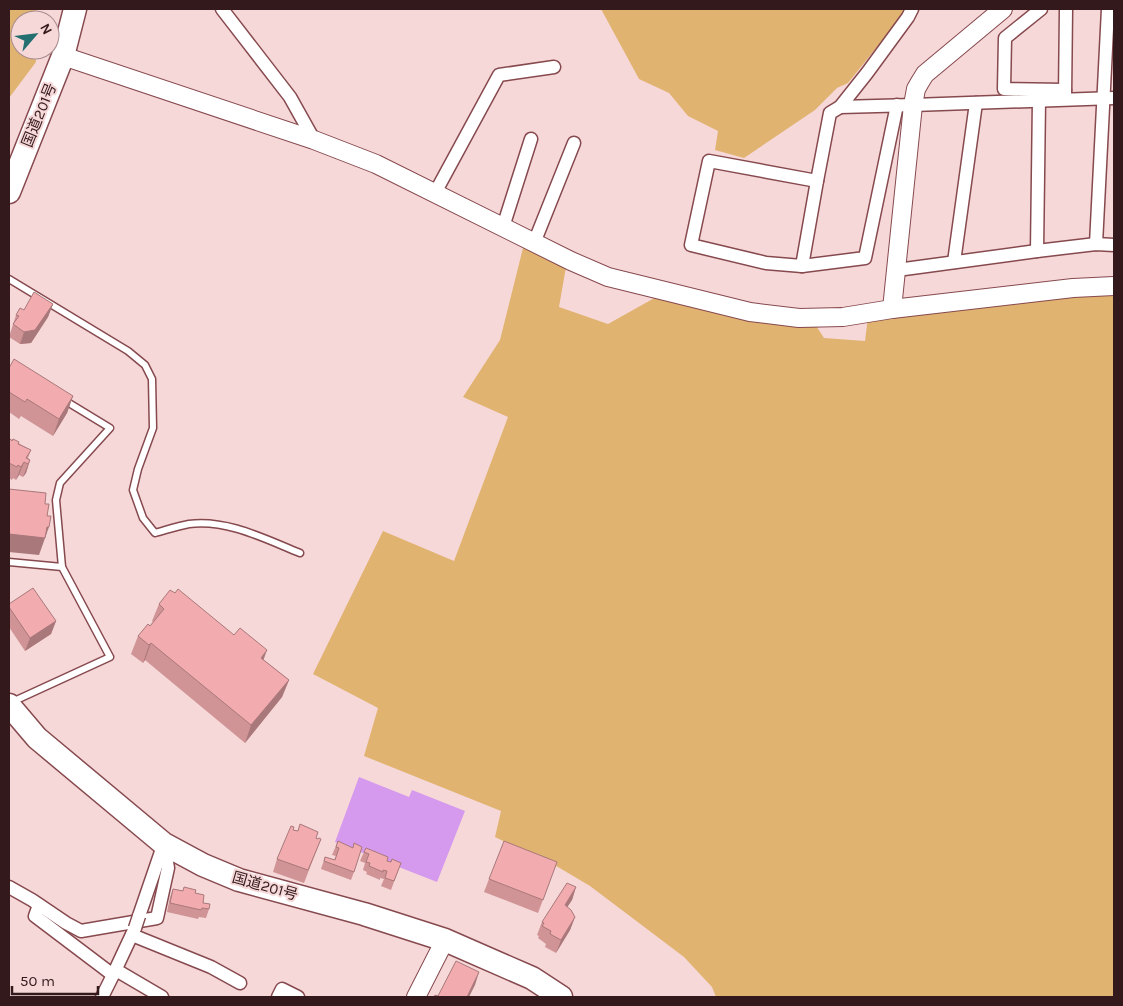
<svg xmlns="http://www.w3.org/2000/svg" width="1123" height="1006" font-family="Karla,'Noto Sans JP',sans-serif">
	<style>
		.green { fill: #e1b370 }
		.water { fill: #d599ed }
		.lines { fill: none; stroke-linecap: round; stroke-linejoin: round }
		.lane-casing { stroke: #86494e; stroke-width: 9 }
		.street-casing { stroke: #86494e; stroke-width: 15 }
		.secondary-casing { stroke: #86494e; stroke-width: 20 }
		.highway-casing { stroke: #86494e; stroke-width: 25 }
		.lane { stroke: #fff; stroke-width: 6 }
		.street { stroke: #fff; stroke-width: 12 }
		.secondary { stroke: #fff; stroke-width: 18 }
		.highway { stroke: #fff; stroke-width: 22 }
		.street-bridge-casing { stroke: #86494e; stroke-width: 15; stroke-linecap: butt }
		.street-bridge { stroke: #fff; stroke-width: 12 }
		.wall { fill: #d09496 }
		.shaded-wall { fill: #a9787a }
		.building { fill: #f2acaf; stroke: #a9787a }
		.labels { text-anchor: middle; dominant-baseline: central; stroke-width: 4; stroke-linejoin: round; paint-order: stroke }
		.street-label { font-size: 15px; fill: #33191b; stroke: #f6d8d9 }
	</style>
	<rect width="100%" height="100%" fill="#f6d8d9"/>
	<!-- green -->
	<g class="green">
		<polygon points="9,9 36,9 35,20 20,20 20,50 35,50 36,62 9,98"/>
		<polygon points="601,9 906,9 905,12 848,83 837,88 815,110 744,158 715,150 718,131 688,116 669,93 639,79"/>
		<polygon points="523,248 566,267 559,307 608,324 658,296 815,324 824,338 865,341 868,317 1114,292 1114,997 716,997 712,987 684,957 590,886 558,867 495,837 501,811 364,756 378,708 313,674 383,531 454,561 508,417 463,397 500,340"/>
	</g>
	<!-- water -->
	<polygon class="water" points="359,777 409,797 412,790 465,811 437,882 335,842"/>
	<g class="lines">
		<!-- lane casing -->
		<g class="lane-casing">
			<g id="lane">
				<path d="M9,279l119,72 17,14 7,14 1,49 -15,41 -5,21 10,28 12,15c11,-3 23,-7 34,-9 38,-5 76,15 111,29"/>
				<polyline points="9,562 62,567"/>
				<polyline points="12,702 110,657 62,567 56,500 60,483 110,428 64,400"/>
			</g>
		</g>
		<!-- street casing -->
		<g class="street-casing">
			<g id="street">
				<polyline points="222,9 290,97 314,140"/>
				<polyline points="1041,9 1005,38 1004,89 1065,90"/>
				<polyline points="1065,97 1066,9"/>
				<polyline points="840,107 913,105 1114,98"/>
				<polyline points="817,181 709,161 691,245 766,263 802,266 865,258 897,105"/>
				<polyline points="435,193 499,75 554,67"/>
				<polyline points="503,227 531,139"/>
				<polyline points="534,243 574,143"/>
				<polyline points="1096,244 1108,9"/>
				<polyline points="1037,251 1039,100"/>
				<polyline points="954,262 976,103"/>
				<polyline points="802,266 817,181 830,113 840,107 867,73 908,17 912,9"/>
				<polyline points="897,270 1037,251 1096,244 1114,245"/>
				<polyline points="9,887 32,900 66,923 81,931 157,918 168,868 164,844"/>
				<polyline points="39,905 35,916 113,975"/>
				<polyline points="139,916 163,846"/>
				<polyline points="132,935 211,967 240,983"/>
				<polyline points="116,970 162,997"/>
				<polyline points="102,997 113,975 135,928"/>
				<polyline points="278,997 282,989 298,997"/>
			</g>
		</g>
		<!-- secondary casing -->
		<g class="secondary-casing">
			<g id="secondary">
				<polyline points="63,56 314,140 376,164 571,261 608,277 750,312 799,318 843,317 892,309 1073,288 1114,286"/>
				<polyline points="892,309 913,105 916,89 920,82 925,74 1003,9"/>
				<polyline points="416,997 445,940"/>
			</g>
		</g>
		<!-- highway casing -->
		<g class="highway-casing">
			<g id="highway">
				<polyline points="9,192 63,56 75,9"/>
				<polyline points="9,705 37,738 164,844 203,865 239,880 364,914 445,940 532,978 561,997"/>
			</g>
		</g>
		<!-- lane -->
		<use href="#lane" class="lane"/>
		<!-- street -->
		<use href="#street" class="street"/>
		<!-- secondary -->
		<use href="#secondary" class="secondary"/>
		<!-- highway -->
		<use href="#highway" class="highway"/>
		<!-- street-bridge casing -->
		<g class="street-bridge-casing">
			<polyline id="street-bridge" points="135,928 139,916"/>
		</g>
		<!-- street-bridge -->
		<use href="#street-bridge" class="street-bridge"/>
	</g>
	<!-- wall -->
	<g class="wall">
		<polygon points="53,304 48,317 31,343 20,344 9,337 16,315 24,310"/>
		<polygon points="9,368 73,396 67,413 53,436 21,416 19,419 9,412"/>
		<polygon points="9,438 31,450 28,458 30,460 26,473 23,477 19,475 16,480 13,478 12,480 9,478"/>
		<polygon points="9,604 56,621 51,634 25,651 9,627"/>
		<polygon points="159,604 264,660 289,680 282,697 245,743 145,660 143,663 131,654 138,636 150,626 153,622 152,621"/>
		<polygon points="293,830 317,839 321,839 304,883 273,872 277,859"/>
		<polygon points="338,841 354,872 351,880 321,869 325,857 334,860 336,856 332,855"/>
		<polygon points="364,852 387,861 401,863 391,890 381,886 384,879 380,878 380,880 366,874 367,872 363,870 365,863 360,861"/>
		<polygon points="557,862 538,913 484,892 489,879"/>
		<polygon points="576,887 572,900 567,907 575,917 570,930 556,953 545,947 546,944 538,938 539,936 537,935 542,922"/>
		<polygon points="173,889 195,893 209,909 206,918 199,917 198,919 167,912 170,897"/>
	</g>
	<!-- shaded-wall -->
	<g class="shaded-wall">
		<polygon points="53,304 48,317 31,343 20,344 24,332"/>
		<polygon points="73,396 67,413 53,436 59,419"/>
		<polygon points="30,460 26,473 23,477 28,464"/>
		<polygon points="24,462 19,475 16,480 21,467"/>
		<polygon points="47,527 49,527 39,555 9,552 9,534"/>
		<polygon points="56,621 51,634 25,651 30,638"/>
		<polygon points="151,643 145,660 143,663 149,645"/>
		<polygon points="267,650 261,667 261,658"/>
		<polygon points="289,680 282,697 245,743 251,725"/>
		<polygon points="576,887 572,900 560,918 565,905"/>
		<polygon points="575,917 570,930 556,953 561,940"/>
		<polygon points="479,972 475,985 469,997 467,997"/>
	</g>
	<!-- building -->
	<g class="building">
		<polygon points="34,292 53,304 35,330 24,332 13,324 19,316 16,315 20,308 24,310"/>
		<polygon points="14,359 73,396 59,419 27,399 25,402 9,392 9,368"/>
		<polygon points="9,438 12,441 13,439 19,442 18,444 31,450 26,458 30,460 28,464 24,462 21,467 18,465 17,467 9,463"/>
		<polygon points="9,489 46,493 45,504 49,504 47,516 51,516 49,527 47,527 45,538 9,534"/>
		<polygon points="33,588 56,621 30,638 9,607 9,604"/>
		<polygon points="178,589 234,635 240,628 267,650 261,658 289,680 251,725 151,643 149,645 138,636 148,624 150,626 164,609 159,604 170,590 175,593"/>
		<polygon points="300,824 318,832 316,838 317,839 319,838 321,839 308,870 277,859 291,826 294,827 293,830 298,831"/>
		<polygon points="338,841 353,848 354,843 362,847 354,872 324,861 325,857 335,860 339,848 336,847"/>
		<polygon points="504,841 557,862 543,900 489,879"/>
		<polygon points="366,848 388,857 387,861 391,862 392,859 401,863 394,881 385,878 387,871 383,870 383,872 369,866 370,863 366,862 369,854 364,852"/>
		<polygon points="567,883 576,887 565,905 571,910 575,917 561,940 550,934 551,931 542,926 544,923 542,922"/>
		<polygon points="184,887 196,890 195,893 204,895 203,903 210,904 209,909 202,908 201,910 170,903 173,889 183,891"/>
		<polygon points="456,961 479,972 467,997 434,997 435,995 438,996"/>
	</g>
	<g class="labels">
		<!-- street labels -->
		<g class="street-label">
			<text transform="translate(39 115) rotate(-68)">国道201号</text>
			<text transform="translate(265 886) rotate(16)">国道201号</text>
		</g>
	</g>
	<!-- border -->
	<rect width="1123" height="1006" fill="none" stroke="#33191b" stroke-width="20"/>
	<!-- north arrow -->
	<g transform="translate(35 35) rotate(62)"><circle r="24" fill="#f6d8d9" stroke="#a88c8d"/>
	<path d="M0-4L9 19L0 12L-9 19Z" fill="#246f70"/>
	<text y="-8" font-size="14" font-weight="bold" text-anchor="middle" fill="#33191b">N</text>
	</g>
	<!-- scale -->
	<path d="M12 986v8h86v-8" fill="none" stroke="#33191b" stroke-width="2.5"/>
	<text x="20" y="986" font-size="15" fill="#33191b" stroke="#f6d8d9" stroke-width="4" paint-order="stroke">50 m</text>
</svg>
